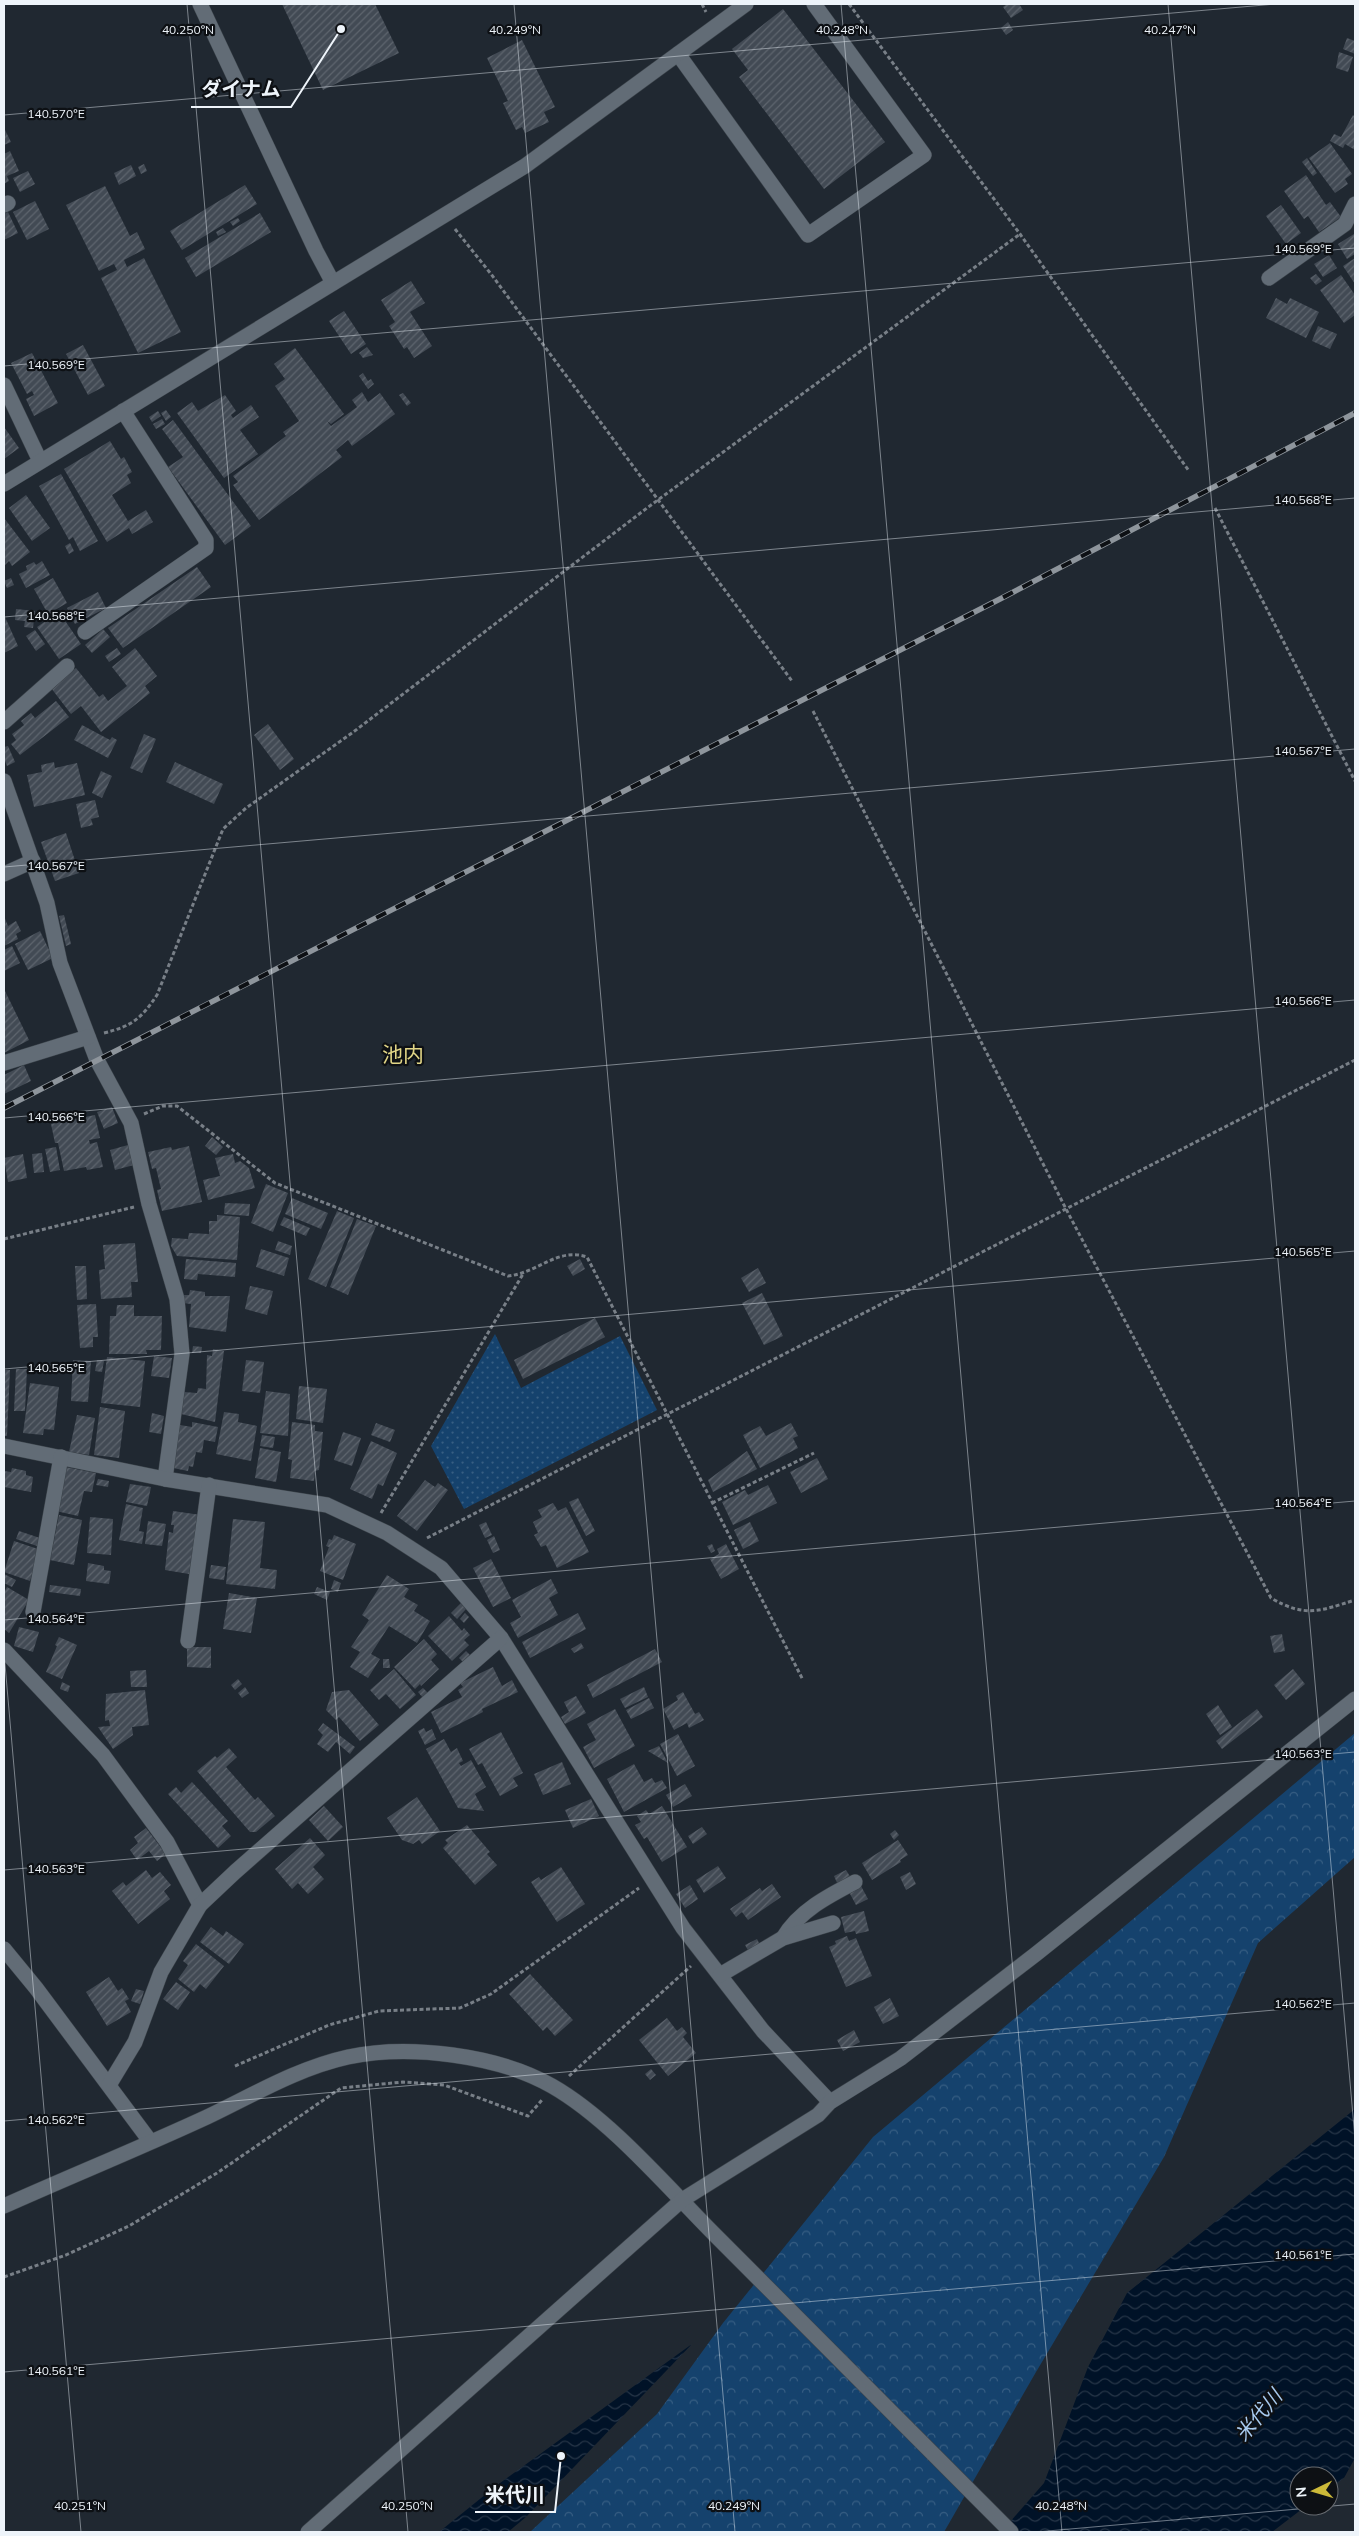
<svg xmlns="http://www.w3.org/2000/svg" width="1359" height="2536" font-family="Mulish,'Noto Sans JP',sans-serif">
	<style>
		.grass { fill: url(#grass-dots) }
		.forest { fill: url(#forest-crowns) }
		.water { fill: url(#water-waves) }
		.building { fill: url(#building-hatch) }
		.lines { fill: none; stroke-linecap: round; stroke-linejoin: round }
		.minor-casing { stroke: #3b434a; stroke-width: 16 }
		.path { stroke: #787f87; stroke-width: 3; stroke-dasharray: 4 2.5; stroke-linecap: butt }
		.minor { stroke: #626c76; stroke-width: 15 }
		.rail-casing { stroke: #8e959c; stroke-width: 5.5 }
		.rail { stroke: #0d1014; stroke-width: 4; stroke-dasharray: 11; stroke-linecap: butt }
		.ticks { fill: none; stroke: #eef4fa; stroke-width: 1; stroke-opacity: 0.45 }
		.labels { text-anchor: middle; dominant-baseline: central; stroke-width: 4.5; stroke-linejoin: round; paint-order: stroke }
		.water-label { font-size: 20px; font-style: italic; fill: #a8caef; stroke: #0d1014 }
		.quarter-label { font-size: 21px; fill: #e1d586; stroke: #0d1014 }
		.ticks-label { font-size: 12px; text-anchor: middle; fill: #eef4fa; stroke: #0d1014; stroke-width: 4.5; stroke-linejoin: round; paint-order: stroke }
		.leader { fill: none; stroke: #eef4fa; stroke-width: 2 }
		.callout-dot { fill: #eef4fa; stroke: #0d1014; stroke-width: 2 }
		.callout-label { font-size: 20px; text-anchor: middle; font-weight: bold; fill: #eef4fa; stroke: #0d1014; stroke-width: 4.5; stroke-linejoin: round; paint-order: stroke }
	</style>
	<defs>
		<pattern id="grass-dots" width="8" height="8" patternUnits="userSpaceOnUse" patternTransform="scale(1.25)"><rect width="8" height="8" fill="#15426d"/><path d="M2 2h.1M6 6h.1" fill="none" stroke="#375e83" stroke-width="1.8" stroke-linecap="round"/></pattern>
		<pattern id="forest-crowns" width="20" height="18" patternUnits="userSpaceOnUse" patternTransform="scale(1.25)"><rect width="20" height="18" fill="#15426d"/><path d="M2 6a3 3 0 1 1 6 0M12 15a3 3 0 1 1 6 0" fill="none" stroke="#375e83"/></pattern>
		<pattern id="water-waves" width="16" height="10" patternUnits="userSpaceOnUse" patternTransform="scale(1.25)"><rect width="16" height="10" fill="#001227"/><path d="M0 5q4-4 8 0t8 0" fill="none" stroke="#263547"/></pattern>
		<pattern id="building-hatch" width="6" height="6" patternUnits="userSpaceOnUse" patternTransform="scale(1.25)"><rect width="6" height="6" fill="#424a54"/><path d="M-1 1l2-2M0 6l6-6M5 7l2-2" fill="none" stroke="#5e656e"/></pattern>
	</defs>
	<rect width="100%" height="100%" fill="#202831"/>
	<!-- grass -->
	<polygon class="grass" points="495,1334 521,1388 620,1336 657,1410 464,1509 431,1446"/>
	<!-- forest -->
	<polygon class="forest" points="1355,1733 1355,1857 1258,1943 1164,2157 1036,2372 944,2532 530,2532 657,2414 723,2323 873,2137"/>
	<!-- water -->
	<g class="water">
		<polygon points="1355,2109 1355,2458 1344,2478 1329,2489 1329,2476 1299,2476 1299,2506 1306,2506 1272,2532 1001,2532 1044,2483 1088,2367 1127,2293"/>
		<polygon points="692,2344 526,2517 508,2532 439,2532 496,2486"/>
	</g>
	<!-- building -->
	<g class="building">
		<polygon points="282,4 375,4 399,53 323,90"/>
		<polygon points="1007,4 1019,4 1023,10 1011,18 1003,7"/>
		<polygon points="783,9 885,142 824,189 739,77 748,70 732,49"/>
		<polygon points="1008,22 1013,30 1006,35 1001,28"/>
		<polygon points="1347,38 1355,41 1355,54 1343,49"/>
		<polygon points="522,40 555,107 544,112 549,122 525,133 522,127 516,130 503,103 508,101 487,58"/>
		<polygon points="1339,52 1353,57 1348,72 1336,68"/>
		<polygon points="1353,115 1355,117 1355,150 1345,144 1343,148 1330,141 1334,134 1341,137"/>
		<polygon points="5,130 11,142 4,145 4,131"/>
		<polygon points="1330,143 1352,174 1345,179 1348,184 1335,193 1309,158"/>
		<polygon points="10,151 19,171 7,176 9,181 4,184 4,154"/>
		<polygon points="1307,158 1317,173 1313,176 1302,162"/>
		<polygon points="144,164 147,171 141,174 138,167"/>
		<polygon points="131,165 136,176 119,185 114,173"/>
		<polygon points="28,171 35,184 20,192 13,178"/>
		<polygon points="1306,175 1326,205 1330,202 1341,217 1319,232 1308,216 1304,219 1284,191"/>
		<polygon points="245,185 257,204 182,250 170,231"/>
		<polygon points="105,186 130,236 137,232 145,249 124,260 127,267 144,258 181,332 138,353 101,278 117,270 114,264 99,271 66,205"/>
		<polygon points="35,201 49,229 27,240 13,212"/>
		<polygon points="1281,205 1301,233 1286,244 1266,216"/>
		<polygon points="8,212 18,233 4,240 4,214"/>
		<polygon points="260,213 271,232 196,277 185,258"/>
		<polygon points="238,218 240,221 233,226 230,222"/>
		<polygon points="223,228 226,232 218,236 216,232"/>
		<polygon points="1354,234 1355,254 1347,259 1338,244"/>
		<polygon points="1329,255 1337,268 1323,277 1314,264"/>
		<polygon points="1355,258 1355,284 1343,266"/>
		<polygon points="1316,274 1322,281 1316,285 1310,278"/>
		<polygon points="1341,275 1355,295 1355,315 1344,323 1320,290"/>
		<polygon points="411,281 425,303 410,312 432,346 414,358 407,347 404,349 389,326 395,322 381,300"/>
		<polygon points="1276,298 1287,304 1290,298 1319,312 1306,338 1266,318"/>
		<polygon points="344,311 366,344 351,354 329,321"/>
		<polygon points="1318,326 1337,334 1330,349 1312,341"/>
		<polygon points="83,345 105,386 88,395 66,354"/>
		<polygon points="367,347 373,355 363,358 359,353"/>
		<polygon points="295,348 344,414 331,424 327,421 331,426 357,407 352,400 362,392 368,402 380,393 395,414 352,446 348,440 336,450 342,457 259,520 233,485 238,482 233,476 286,436 283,432 299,421 275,386 285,379 274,364"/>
		<polygon points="32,353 58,403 34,416 26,399 34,395 32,391 27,394 11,363"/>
		<polygon points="363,373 368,381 371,379 374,384 368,389 359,376"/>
		<polygon points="403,393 411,403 407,406 399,395"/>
		<polygon points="225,395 236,411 231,415 233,418 251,405 259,417 240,430 258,454 224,478 177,413 192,402 198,411"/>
		<polygon points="166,410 171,417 166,421 161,413"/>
		<polygon points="158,411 161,416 152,422 149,417"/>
		<polygon points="162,419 165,424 156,429 153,424"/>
		<polygon points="173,420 251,526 225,545 168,467 183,457 162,429"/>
		<polygon points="4,427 19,448 4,459"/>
		<polygon points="110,441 121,459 124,457 132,472 127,475 131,483 112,495 128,521 146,510 153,522 132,534 129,528 107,542 64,469"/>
		<polygon points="61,474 98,541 80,551 73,537 69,540 39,486"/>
		<polygon points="26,495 50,528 32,541 9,508"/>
		<polygon points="4,518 30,552 12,566 9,561 4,566"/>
		<polygon points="70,543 74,551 69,554 65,546"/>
		<polygon points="42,561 50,575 26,588 19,574 27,570 26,566 34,562 36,565"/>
		<polygon points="197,567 211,587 123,648 108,628"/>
		<polygon points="11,578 14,585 7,588 4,581"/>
		<polygon points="53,578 67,603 48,614 34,589"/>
		<polygon points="98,592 106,608 75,624 67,608"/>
		<polygon points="16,609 35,611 33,628 24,627 25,621 15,620"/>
		<polygon points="59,612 81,644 59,659 37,627"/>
		<polygon points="5,617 18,646 4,653 4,618"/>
		<polygon points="103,629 110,637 92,653 85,645"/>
		<polygon points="35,630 45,644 36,651 26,636"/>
		<polygon points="117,648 121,654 109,662 105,656"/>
		<polygon points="135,648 157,676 145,686 150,693 101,732 81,706 71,714 51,688 76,668 99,697 103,694 108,701 127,686 112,667"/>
		<polygon points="56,701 69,717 20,755 11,744 16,740 12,734 24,725 21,721 31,713 35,718"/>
		<polygon points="268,724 294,759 280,770 254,735"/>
		<polygon points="82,725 110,740 112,737 117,740 108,758 74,740"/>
		<polygon points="144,734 156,739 142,773 130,768"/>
		<polygon points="8,746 15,762 7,766 4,759 4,747"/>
		<polygon points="54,762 55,768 77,763 85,795 34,807 27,775 42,772 41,765"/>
		<polygon points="175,762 223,784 214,804 166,782"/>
		<polygon points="101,771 112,776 102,798 92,793"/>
		<polygon points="95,800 99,817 91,819 93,825 81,828 76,804"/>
		<polygon points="66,833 79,873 55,881 41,842"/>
		<polygon points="64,915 71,944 66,946 59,916"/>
		<polygon points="4,916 8,926 16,921 21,931 16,934 18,939 4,946"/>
		<polygon points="40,931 53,958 28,970 15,944"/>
		<polygon points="12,946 20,963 4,971 4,950"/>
		<polygon points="4,989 29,1040 4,1053"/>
		<polygon points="24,1065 31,1081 4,1094 4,1075"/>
		<polygon points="112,1107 118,1123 104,1129 97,1112"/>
		<polygon points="95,1115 100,1138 89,1140 90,1144 97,1142 103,1167 87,1170 86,1167 64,1171 58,1143 55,1143 51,1124"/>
		<polygon points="212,1137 223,1147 216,1155 205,1146"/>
		<polygon points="128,1145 134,1165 115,1170 110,1150"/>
		<polygon points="189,1146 202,1202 162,1211 157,1190 161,1189 156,1168 152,1169 148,1152 171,1147 172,1150"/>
		<polygon points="56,1147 60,1170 50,1172 45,1149"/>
		<polygon points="42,1153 44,1172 34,1173 32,1154"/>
		<polygon points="23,1154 27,1178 8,1182 4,1158"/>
		<polygon points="233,1154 235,1163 240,1161 249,1168 255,1188 208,1200 203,1180 220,1176 215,1158"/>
		<polygon points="266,1184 288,1193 273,1232 251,1223"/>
		<polygon points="292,1198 328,1213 321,1229 285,1214"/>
		<polygon points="225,1203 250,1204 249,1216 224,1214"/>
		<polygon points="337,1211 354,1218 326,1287 308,1279"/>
		<polygon points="217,1215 240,1217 237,1260 177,1256 171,1246 172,1238 188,1239 189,1233 209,1234 209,1221 217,1221"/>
		<polygon points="284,1217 310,1228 306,1236 280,1225"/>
		<polygon points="357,1219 376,1226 348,1295 330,1287"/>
		<polygon points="278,1241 292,1246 290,1255 275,1250"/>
		<polygon points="135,1243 138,1282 131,1282 132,1297 101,1299 99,1270 105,1269 103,1245"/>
		<polygon points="261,1249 289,1258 284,1276 256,1267"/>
		<polygon points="186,1259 236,1263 235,1277 198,1274 197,1280 184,1279"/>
		<polygon points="580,1259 585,1269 573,1276 567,1266"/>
		<polygon points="75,1266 86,1266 87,1299 77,1300"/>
		<polygon points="758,1268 766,1283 749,1292 741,1278"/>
		<polygon points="250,1286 273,1291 267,1315 245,1309"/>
		<polygon points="190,1290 205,1292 205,1296 230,1296 226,1332 189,1327 191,1304 183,1303 184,1295 189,1295"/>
		<polygon points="762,1293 783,1336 764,1345 742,1303"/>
		<polygon points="96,1304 98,1337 93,1337 93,1347 80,1348 77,1305"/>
		<polygon points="117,1305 134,1305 134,1316 162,1316 161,1350 146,1350 147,1354 109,1354 110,1316 116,1316"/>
		<polygon points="595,1318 605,1337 523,1379 514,1360"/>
		<polygon points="193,1346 202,1347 201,1353 192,1353"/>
		<polygon points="213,1349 224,1351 215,1422 181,1414 184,1392 197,1393 198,1388 206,1389 207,1355 212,1356"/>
		<polygon points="154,1356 172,1358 169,1378 151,1376"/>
		<polygon points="107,1357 145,1361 140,1407 101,1403"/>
		<polygon points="73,1360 91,1361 88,1402 71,1401"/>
		<polygon points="97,1360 104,1361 102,1372 95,1371"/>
		<polygon points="246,1360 264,1362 260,1393 242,1391"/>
		<polygon points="16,1369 27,1369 25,1411 14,1411"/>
		<polygon points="4,1370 10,1370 7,1436 4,1436"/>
		<polygon points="30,1383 59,1387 54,1430 44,1429 43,1435 23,1433"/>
		<polygon points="299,1386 327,1389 323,1423 296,1419"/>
		<polygon points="266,1391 290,1394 288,1436 260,1433"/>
		<polygon points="100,1407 125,1411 119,1458 94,1455"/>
		<polygon points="224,1412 239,1414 238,1422 257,1426 251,1461 216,1454"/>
		<polygon points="152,1413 164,1416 161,1434 149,1432"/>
		<polygon points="77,1415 95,1418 89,1455 69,1452"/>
		<polygon points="192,1422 218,1427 215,1442 204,1440 202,1453 196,1452 193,1467 189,1466 188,1471 173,1468 180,1425 192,1427"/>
		<polygon points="292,1422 315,1425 315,1431 323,1432 319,1470 315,1471 314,1481 290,1478 292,1460 288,1459"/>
		<polygon points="376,1423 395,1430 390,1442 371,1435"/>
		<polygon points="791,1423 798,1436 793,1438 798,1448 760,1468 743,1435 760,1426 766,1436"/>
		<polygon points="343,1432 361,1438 352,1466 334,1460"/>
		<polygon points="262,1435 275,1437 273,1448 260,1446"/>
		<polygon points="371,1441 397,1453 383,1486 378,1484 372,1499 350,1489"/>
		<polygon points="260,1448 281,1452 276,1482 255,1478"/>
		<polygon points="747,1451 757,1469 713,1492 708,1480"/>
		<polygon points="817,1458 828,1479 801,1493 790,1472"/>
		<polygon points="66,1467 96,1473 92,1492 84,1491 78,1516 56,1511"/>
		<polygon points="12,1468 26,1471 26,1475 33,1477 31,1492 4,1487 4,1471 11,1472"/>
		<polygon points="98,1479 109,1481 108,1487 96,1485"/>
		<polygon points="425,1480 435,1487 438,1483 448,1490 417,1531 397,1516"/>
		<polygon points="130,1484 151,1487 147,1506 126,1502"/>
		<polygon points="768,1485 777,1503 733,1525 722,1502 745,1490 748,1495"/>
		<polygon points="578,1498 595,1531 586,1536 569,1502"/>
		<polygon points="553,1503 558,1511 566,1507 589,1552 557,1568 546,1545 541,1547 534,1535 538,1533 533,1522 542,1517 538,1510"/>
		<polygon points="126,1504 143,1508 139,1531 144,1532 142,1544 119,1540"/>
		<polygon points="173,1511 201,1515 189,1574 165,1570 169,1532 173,1533 174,1525 171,1525"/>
		<polygon points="59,1515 82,1520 74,1565 50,1560"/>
		<polygon points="90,1517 113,1519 111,1555 87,1553"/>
		<polygon points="233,1519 265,1522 260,1568 277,1570 275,1589 226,1584"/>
		<polygon points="148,1521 166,1524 162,1546 145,1544"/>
		<polygon points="486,1522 492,1535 485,1538 479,1525"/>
		<polygon points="750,1522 759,1541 743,1549 734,1530"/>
		<polygon points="19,1531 40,1538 37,1546 16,1539"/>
		<polygon points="334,1535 356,1544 343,1580 320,1571 329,1547 326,1546 329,1539 332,1540"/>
		<polygon points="494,1536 500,1550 493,1553 487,1540"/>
		<polygon points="14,1541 41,1550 30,1581 4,1572"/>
		<polygon points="712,1544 715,1551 711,1553 707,1546"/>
		<polygon points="726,1544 739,1569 721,1579 710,1559 719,1554 717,1549"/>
		<polygon points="491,1559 511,1598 493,1607 473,1568"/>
		<polygon points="88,1563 104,1566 104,1570 111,1571 109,1584 86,1581"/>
		<polygon points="211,1565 226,1567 224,1580 209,1578"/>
		<polygon points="4,1574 16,1580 12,1587 4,1583"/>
		<polygon points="387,1575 409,1589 404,1597 418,1605 414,1611 430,1621 417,1643 389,1626 371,1654 380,1659 368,1678 350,1667 360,1652 351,1647 369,1620 362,1615"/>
		<polygon points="551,1579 558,1593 549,1598 558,1615 518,1638 510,1623 521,1617 512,1600"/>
		<polygon points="334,1580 341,1583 338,1592 331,1589"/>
		<polygon points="50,1585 81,1589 80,1596 49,1592"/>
		<polygon points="7,1587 29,1600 9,1633 4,1629 4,1592"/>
		<polygon points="317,1587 330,1592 327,1600 314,1594"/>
		<polygon points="229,1593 257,1598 251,1633 223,1629"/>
		<polygon points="461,1603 466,1609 457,1619 451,1613"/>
		<polygon points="465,1613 469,1617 464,1623 460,1619"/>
		<polygon points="578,1613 586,1629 530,1658 522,1642"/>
		<polygon points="449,1616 462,1631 464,1628 470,1635 464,1640 469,1645 452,1661 428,1636"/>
		<polygon points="19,1627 39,1632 33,1652 14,1646"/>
		<polygon points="1282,1634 1285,1651 1274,1653 1270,1636"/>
		<polygon points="59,1637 77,1645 62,1679 46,1672 57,1646 55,1645"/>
		<polygon points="424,1639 437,1654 431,1660 439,1669 421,1686 420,1684 415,1689 394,1667"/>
		<polygon points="581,1643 584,1648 574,1653 571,1649"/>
		<polygon points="187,1647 211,1647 211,1668 187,1667"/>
		<polygon points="655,1649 662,1662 593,1698 587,1685"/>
		<polygon points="466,1651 470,1655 463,1662 459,1658"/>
		<polygon points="383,1659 389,1659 390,1668 383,1668"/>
		<polygon points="493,1667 502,1686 512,1680 518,1692 482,1709 483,1712 441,1733 431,1712 462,1697 458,1690 463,1687 460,1683"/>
		<polygon points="394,1669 416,1695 400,1709 386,1694 379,1700 370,1690"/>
		<polygon points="1293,1669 1305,1684 1286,1700 1274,1685"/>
		<polygon points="146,1670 147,1687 131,1687 130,1671"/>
		<polygon points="238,1679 242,1684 235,1690 231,1685"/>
		<polygon points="62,1682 70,1686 68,1692 60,1689"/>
		<polygon points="245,1687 249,1693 242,1698 238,1693"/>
		<polygon points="644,1687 648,1697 625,1708 620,1699"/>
		<polygon points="423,1688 428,1693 423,1698 418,1692"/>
		<polygon points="145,1690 149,1725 132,1727 133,1735 113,1749 98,1727 110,1726 109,1720 105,1721 106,1694"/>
		<polygon points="349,1690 379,1725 360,1741 339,1717 336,1720 326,1710 332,1692"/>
		<polygon points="683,1692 695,1714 699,1712 704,1720 689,1728 687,1723 674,1730 663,1709 678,1700 676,1696"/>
		<polygon points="576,1696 586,1713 565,1724 561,1717 569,1712 564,1702"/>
		<polygon points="649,1698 654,1708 631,1719 626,1710"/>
		<polygon points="1218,1705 1232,1727 1220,1735 1206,1714"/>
		<polygon points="615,1709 635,1746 594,1768 583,1747 596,1740 587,1724"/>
		<polygon points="1257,1709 1263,1717 1222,1749 1216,1741"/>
		<polygon points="323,1723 355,1747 350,1754 336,1742 328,1752 317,1744 323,1735 318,1730"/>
		<polygon points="424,1728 426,1732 432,1729 436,1739 425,1745 418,1731"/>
		<polygon points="501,1732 523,1773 513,1778 518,1786 500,1796 482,1763 478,1765 469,1749"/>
		<polygon points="678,1734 695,1766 677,1776 660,1744"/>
		<polygon points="444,1739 451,1752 457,1748 463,1761 459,1763 461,1766 471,1760 486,1787 475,1794 484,1811 458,1808 426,1749"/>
		<polygon points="659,1746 668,1763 648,1751"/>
		<polygon points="229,1748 237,1757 226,1767 255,1800 258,1797 275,1816 256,1832 250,1832 197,1771 215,1756 217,1758"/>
		<polygon points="562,1762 571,1784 543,1795 534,1774"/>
		<polygon points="634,1764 644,1782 652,1778 655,1783 662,1780 667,1788 624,1812 607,1779"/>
		<polygon points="192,1782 228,1821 222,1826 231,1836 218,1848 168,1794 176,1787 181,1793"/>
		<polygon points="685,1784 692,1796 673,1807 666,1795"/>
		<polygon points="417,1797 440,1831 422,1844 419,1840 413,1844 402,1840 387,1818"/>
		<polygon points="591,1799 599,1816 573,1828 565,1810"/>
		<polygon points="324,1806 343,1827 328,1841 309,1820"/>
		<polygon points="662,1806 687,1847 662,1862 647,1837 644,1839 635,1825 641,1822 637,1816 646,1810 649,1814"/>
		<polygon points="467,1825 490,1852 487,1854 497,1865 475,1885 443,1848 448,1843 445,1840"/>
		<polygon points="702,1827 707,1834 693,1844 688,1836"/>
		<polygon points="146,1828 166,1854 157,1861 149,1851 137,1860 130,1850 138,1843 134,1837"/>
		<polygon points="895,1830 899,1835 894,1840 890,1834"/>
		<polygon points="310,1838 325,1855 313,1867 324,1879 308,1894 298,1883 292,1889 275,1869"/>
		<polygon points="898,1840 908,1855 900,1860 901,1862 872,1880 862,1863"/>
		<polygon points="718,1866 726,1878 704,1893 696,1880"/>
		<polygon points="561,1867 585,1904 557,1922 531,1882 539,1877 541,1880"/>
		<polygon points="146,1870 152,1878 160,1872 171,1885 164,1891 170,1899 138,1924 112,1891 123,1882 126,1886"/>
		<polygon points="846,1870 851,1878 838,1885 834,1876"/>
		<polygon points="910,1872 916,1884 906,1890 900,1877"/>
		<polygon points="772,1884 781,1897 748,1920 742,1912 736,1917 730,1909 760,1888 762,1891"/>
		<polygon points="690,1885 698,1899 685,1908 676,1894"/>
		<polygon points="861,1886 868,1899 856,1905 849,1892"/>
		<polygon points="864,1911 869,1931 856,1934 855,1931 845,1933 841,1917"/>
		<polygon points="211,1927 223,1936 226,1931 244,1944 229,1964 200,1942"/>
		<polygon points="847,1936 849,1941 856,1938 872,1976 846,1987 829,1947 836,1944 835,1941"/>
		<polygon points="757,1939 760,1945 749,1952 745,1945"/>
		<polygon points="196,1944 224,1966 206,1989 200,1984 194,1992 178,1979 188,1965 183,1961"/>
		<polygon points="530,1974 573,2020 555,2036 547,2027 543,2031 509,1994"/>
		<polygon points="109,1977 118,1991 122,1988 129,1999 125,2001 131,2012 107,2026 86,1992"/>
		<polygon points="176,1982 190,1992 178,2010 163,1999"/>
		<polygon points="136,1989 144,1991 140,2004 131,2001"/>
		<polygon points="890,1998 899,2016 883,2024 874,2007"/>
		<polygon points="667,2018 677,2031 682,2027 687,2033 683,2037 696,2053 668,2076 639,2040"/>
		<polygon points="854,2030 860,2042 843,2051 837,2040"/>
		<polygon points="651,2069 656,2075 650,2080 645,2074"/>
	</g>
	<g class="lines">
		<!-- minor casing -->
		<g class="minor-casing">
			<g id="minor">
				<polyline points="200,4 316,251 333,283"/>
				<polyline points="678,54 808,235 924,155 814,4"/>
				<polyline points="4,205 8,203"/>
				<polyline points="1269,278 1345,224 1355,204"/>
				<polyline points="4,385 40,461"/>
				<polyline points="4,484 525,166 746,4"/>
				<polyline points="85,632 206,548 206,540 123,411"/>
				<polyline points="4,722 67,666"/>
				<polyline points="4,781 47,903 60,963 97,1060 131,1123 149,1204 177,1299 182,1354 165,1479"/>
				<polyline points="4,874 33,861"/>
				<polyline points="4,1063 88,1037"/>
				<polyline points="4,1446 165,1479 327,1505 387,1533 441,1568 501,1638 683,1928 763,2031 830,2102"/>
				<polyline points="33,1612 61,1457"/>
				<polyline points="188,1641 209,1485"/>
				<polyline points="4,1650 103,1755 167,1842 200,1905"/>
				<path d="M783,1938c16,-27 45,-42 72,-56"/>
				<polyline points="4,1949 36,1988 150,2141"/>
				<polyline points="720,1975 783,1938 833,1923"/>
				<polyline points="109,2085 135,2042 161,1972 200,1905 235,1872 501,1638"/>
				<path d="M4,2206c67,-30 136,-58 203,-89 46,-22 91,-49 141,-60 61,-13 150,-2 204,29 58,33 116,102 163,149 99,99 197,198 296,297"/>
				<polyline points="308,2532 682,2200 818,2115 830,2102 901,2058 1036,1954 1355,1699"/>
			</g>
		</g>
		<!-- path -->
		<g class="path">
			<polyline points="702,4 706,12"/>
			<polyline points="849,4 1020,234 1189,471"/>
			<polyline points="455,229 491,274 792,681"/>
			<polyline points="1215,508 1355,781"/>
			<path d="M813,711l253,498 205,389c34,20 49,13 84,2"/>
			<path d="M104,1033c28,-7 37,-14 53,-38l66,-166 23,-21 106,-75 295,-225 373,-274"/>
			<path d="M144,1114l19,-8h14l98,77 233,93c30,-3 49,-29 79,-19l216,423"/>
			<polyline points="4,1239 134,1207"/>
			<polyline points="712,1503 814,1453"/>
			<polyline points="381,1513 523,1274"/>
			<polyline points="427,1538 1355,1060"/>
			<polyline points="235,2066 329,2025 379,2011 460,2008 491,1994 639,1888"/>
			<polyline points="569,2076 691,1966"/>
			<polyline points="4,2277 66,2255 129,2226 217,2173 341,2088 403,2082 444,2085 528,2116 542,2100"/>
		</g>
		<!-- minor -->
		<use href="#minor" class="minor"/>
		<!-- rail casing -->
		<g class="rail-casing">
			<polyline id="rail" points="4,1108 1000,599 1355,413"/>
		</g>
		<!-- rail -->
		<use href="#rail" class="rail"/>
	</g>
	<!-- ticks -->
	<path class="ticks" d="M187,4l221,2528M514,4l221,2528M841,4l221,2528M1168,4l187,2135M4,115l1272,-111M4,366l1351,-118M4,617l1351,-119M4,867l1351,-118M4,1118l1351,-118M4,1369l1351,-118M4,1620l1351,-119M4,1653l77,879M4,1870l1351,-118M4,2121l1351,-118M4,2372l1351,-118M1036,2532l319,-28"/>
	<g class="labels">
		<!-- water labels -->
		<g class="water-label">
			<text transform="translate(1258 2415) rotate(-50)">米代川</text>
		</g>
		<!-- quarter labels -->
		<g class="quarter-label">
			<text x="403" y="1054">池内</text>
		</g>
	</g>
	<g class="ticks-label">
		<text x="188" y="34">40.250°N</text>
		<text x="515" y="34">40.249°N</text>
		<text x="842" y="34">40.248°N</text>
		<text x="1170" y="34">40.247°N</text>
		<text x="56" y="118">140.570°E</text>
		<text x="1303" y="253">140.569°E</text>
		<text x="56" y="369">140.569°E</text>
		<text x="1303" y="504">140.568°E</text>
		<text x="56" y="620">140.568°E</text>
		<text x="1303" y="755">140.567°E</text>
		<text x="56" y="870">140.567°E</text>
		<text x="1303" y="1005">140.566°E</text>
		<text x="56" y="1121">140.566°E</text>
		<text x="1303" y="1256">140.565°E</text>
		<text x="56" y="1372">140.565°E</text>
		<text x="1303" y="1507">140.564°E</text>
		<text x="56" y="1623">140.564°E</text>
		<text x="1303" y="1758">140.563°E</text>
		<text x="56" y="1873">140.563°E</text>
		<text x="1303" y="2008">140.562°E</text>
		<text x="56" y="2124">140.562°E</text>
		<text x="1303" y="2259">140.561°E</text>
		<text x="56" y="2375">140.561°E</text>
		<text x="80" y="2510">40.251°N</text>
		<text x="407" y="2510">40.250°N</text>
		<text x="734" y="2510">40.249°N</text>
		<text x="1061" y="2510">40.248°N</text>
	</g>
	<!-- callouts -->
	<path class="leader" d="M341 29L291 107H191M561 2456L555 2512H475"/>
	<g class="callout-dot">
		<circle cx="341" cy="29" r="5"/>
		<circle cx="561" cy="2456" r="5"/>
	</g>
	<g class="callout-label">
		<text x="241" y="96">ダイナム</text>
		<text x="515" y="2502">米代川</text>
	</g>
	<!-- border -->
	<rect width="1359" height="2536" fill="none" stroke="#eef4fa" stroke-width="10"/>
	<!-- north arrow -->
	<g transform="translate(1314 2491) rotate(265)"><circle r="24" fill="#0d1014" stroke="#676b70"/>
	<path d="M0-4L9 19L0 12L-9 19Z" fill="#ccb939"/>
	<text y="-8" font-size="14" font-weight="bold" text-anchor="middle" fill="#eef4fa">N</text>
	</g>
</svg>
